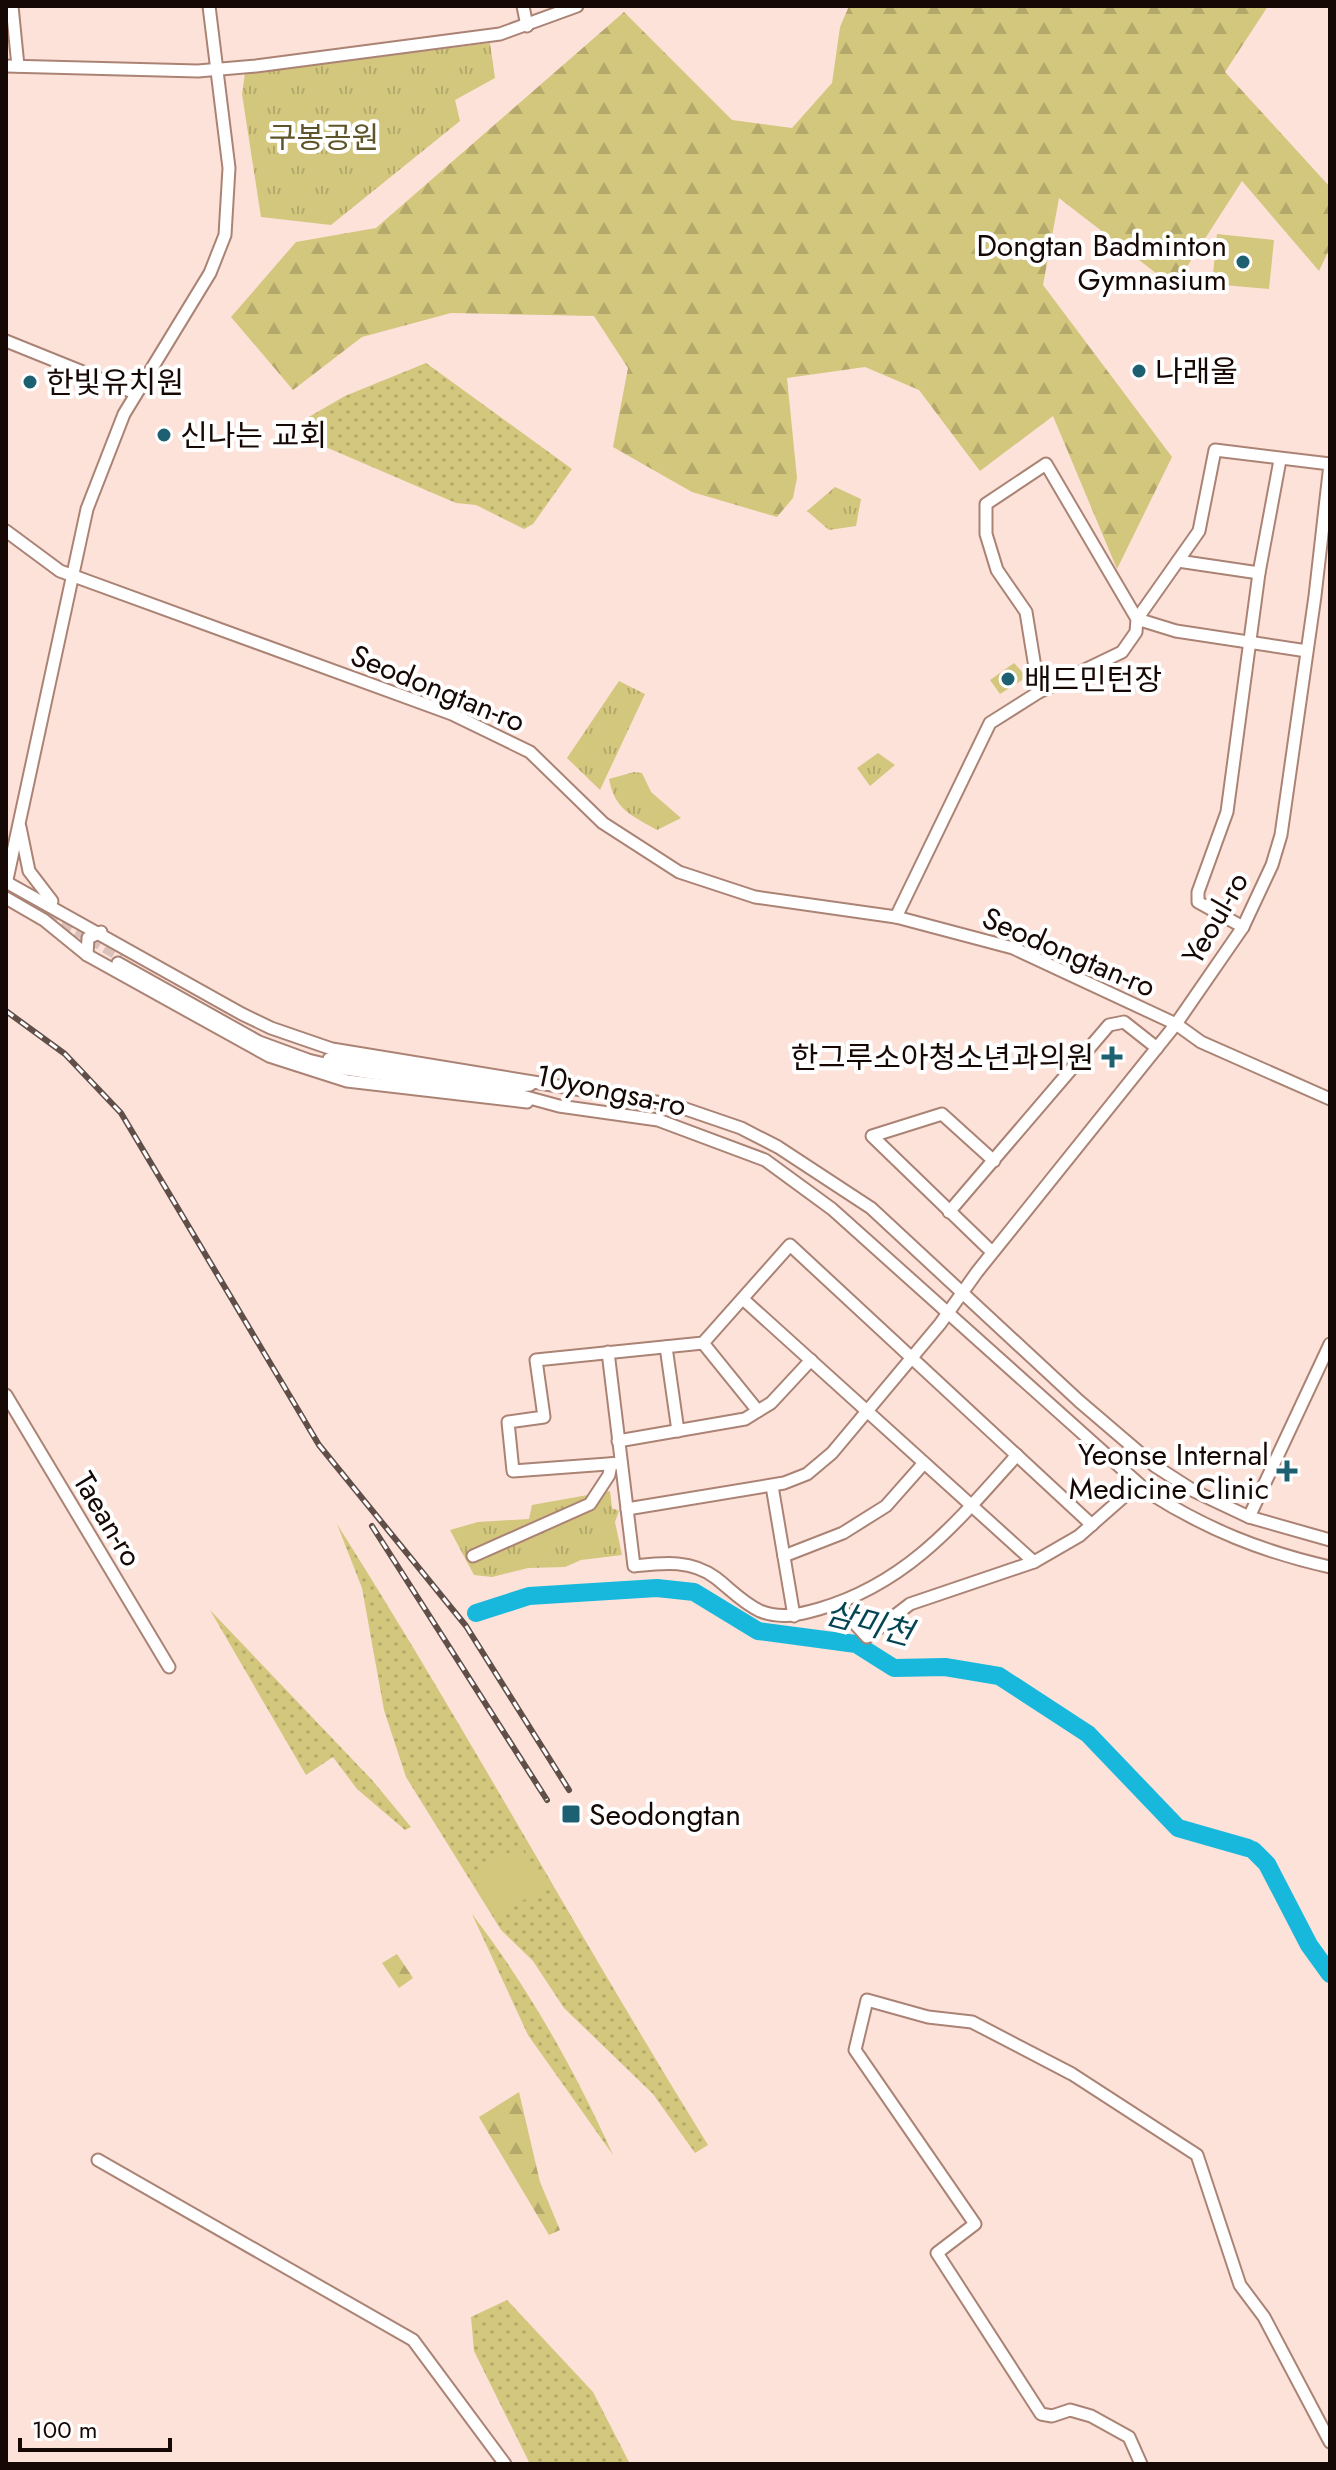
<svg xmlns="http://www.w3.org/2000/svg" width="1336" height="2470" font-family="Jost,'Noto Sans KR',sans-serif">
	<style>
		.grass { fill: url(#grass-dots) }
		.forest { fill: url(#forest-firs) }
		.park { fill: url(#park-tufts) }
		.garden { fill: #d3c67d }
		.lines { fill: none; stroke-linecap: round; stroke-linejoin: round }
		.river { stroke: #18b8dd; stroke-width: 18 }
		.minor-tunnel { stroke: #dac1b9; stroke-width: 11; stroke-dasharray: 11 5.5; stroke-linecap: butt }
		.minor-casing { stroke: #ab8375; stroke-width: 15 }
		.minor { stroke: #fff; stroke-width: 11 }
		.rail-casing { stroke: #604e49; stroke-width: 6 }
		.rail { stroke: #fff; stroke-width: 3; stroke-dasharray: 9; stroke-linecap: butt }
		.poi-dot { fill: #1c6072; stroke: #fff; stroke-width: 3 }
		.labels { text-anchor: middle; dominant-baseline: central; stroke-width: 8; stroke-linejoin: round; paint-order: stroke }
		.park-label { font-size: 30px; fill: #5e562a; stroke: #fff }
		.poi-label { font-size: 30px; fill: #160805; stroke: #fff; text-anchor: start }
		.street-label { font-size: 30px; fill: #160805; stroke: #fff }
		.water-label { font-size: 32px; font-style: italic; fill: #044554; stroke: #fff }
	</style>
	<defs>
		<pattern id="grass-dots" width="8" height="8" patternUnits="userSpaceOnUse" patternTransform="scale(2)"><rect width="8" height="8" fill="#d3c67d"/><path d="M2 2h.1M6 6h.1" fill="none" stroke="#b4a96b" stroke-width="1.8" stroke-linecap="round"/></pattern>
		<pattern id="forest-firs" width="22" height="20" patternUnits="userSpaceOnUse" patternTransform="scale(2)"><rect width="22" height="20" fill="#d3c67d"/><path d="M5 1l3.5 6h-7zM16 11l3.5 6h-7z" fill="#b4a96b"/></pattern>
		<pattern id="park-tufts" width="24" height="20" patternUnits="userSpaceOnUse" patternTransform="scale(2)"><rect width="24" height="20" fill="#d3c67d"/><path d="M3 7l-1-3M5 7V3M7 7l1-3M15 17l-1-3M17 17v-4M19 17l1-3" fill="none" stroke="#b4a96b"/></pattern>
	</defs>
	<rect width="100%" height="100%" fill="#fde2d9"/>
	<!-- grass -->
	<g class="grass">
		<polygon points="426,363 572,469 533,524 524,529 476,505 456,503 300,436 307,418 345,396"/>
		<path d="M337,1524c129,204 244,416 371,621l-13,8 -42,-59 -89,-86 -31,-47 -32,-31 -95,-153 -22,-67 -22,-122z"/>
		<polygon points="210,1610 372,1780 411,1827 405,1830 357,1789 333,1757 306,1775"/>
		<path d="M472,1914c58,76 102,155 141,241l-85,-120z"/>
		<polygon points="507,2300 593,2392 630,2464 530,2464 474,2351 471,2317"/>
	</g>
	<!-- forest -->
	<g class="forest">
		<polygon points="849,6 1268,6 1225,72 1330,187 1330,248 1319,271 1242,181 1174,287 1059,198 1043,285 1172,457 1117,569 1053,416 980,471 919,390 865,367 787,378 797,478 793,498 777,517 692,492 613,447 628,368 594,316 451,313 362,337 293,390 231,317 296,242 376,228 624,12 732,120 792,128 832,83 840,27"/>
		<polygon points="397,1954 413,1978 399,1988 382,1963"/>
		<polygon points="519,2092 540,2182 560,2230 549,2235 479,2117"/>
	</g>
	<!-- park -->
	<g class="park">
		<polygon points="490,43 495,78 455,100 460,121 331,225 261,217 242,94 245,73"/>
		<polygon points="835,487 861,499 856,526 829,530 807,511"/>
		<polygon points="619,681 645,694 600,790 567,758"/>
		<polygon points="878,753 895,765 870,786 857,768"/>
		<path d="M634,772l8,1 9,19 30,26 -24,12c-26,-15 -42,-20 -48,-51z"/>
		<polygon points="610,1491 612,1508 619,1511 615,1522 622,1555 581,1560 565,1567 528,1568 492,1577 474,1575 450,1530 478,1522 529,1519 532,1505"/>
	</g>
	<!-- garden -->
	<g class="garden">
		<polygon points="1217,234 1274,240 1269,289 1212,284"/>
		<polygon points="1014,663 1027,677 1000,694 990,680"/>
		<polygon points="520,1846 545,1887 496,1917 471,1876"/>
	</g>
	<g class="lines">
		<!-- river -->
		<g class="river">
			<polyline points="476,1613 529,1596 657,1588 694,1592 758,1631 856,1644 894,1668 945,1667 999,1676 1088,1734 1178,1828 1248,1848"/>
			<polyline points="1253,1850 1267,1864 1309,1945 1330,1974"/>
		</g>
		<!-- minor-tunnel -->
		<polyline class="minor-tunnel" points="6,888 121,957"/>
		<!-- minor casing -->
		<g class="minor-casing">
			<g id="minor">
				<polyline points="12,6 18,66"/>
				<polyline points="523,6 527,26"/>
				<polyline points="6,66 198,71 256,66 500,34 577,6"/>
				<polyline points="6,341 135,393"/>
				<polyline points="6,531 60,571 452,714 530,752 603,823 679,872 755,897 896,917 1013,948 1176,1024 1201,1042 1330,1099"/>
				<polyline points="1178,561 1259,573"/>
				<polyline points="20,827 29,871 52,901"/>
				<polyline points="6,882 242,1014 271,1028 332,1049 674,1105 741,1128 778,1147 871,1208 1079,1401 1155,1466 1194,1491 1249,1517 1330,1540"/>
				<polyline points="6,884 87,509 124,414 210,273 225,235 229,168 209,6"/>
				<polyline points="6,898 44,920 87,955 269,1056 347,1081 527,1102"/>
				<polyline points="896,917 990,723 1039,692 1122,652 1136,632 1137,619 1046,464 986,504 986,534 997,570 1026,612 1039,692"/>
				<polyline points="1243,927 1198,902 1198,892 1227,812 1259,573 1280,460"/>
				<polyline points="87,955 88,938 101,932"/>
				<path d="M118,963l141,79 49,18 37,9 170,25 44,12 99,14 107,40 67,49 316,283c58,37 115,60 182,75"/>
				<polyline points="329,1059 516,1086 530,1085"/>
				<polyline points="949,1212 1109,1025 1124,1022 1157,1048"/>
				<polyline points="992,1252 872,1136 942,1114 994,1161"/>
				<polyline points="744,1300 1034,1562"/>
				<polyline points="703,1343 758,1411"/>
				<polyline points="666,1347 678,1431"/>
				<path d="M608,1352l26,214c28,-3 57,-7 82,12 14,11 27,25 44,33 20,8 38,4 59,-2 89,-26 138,-87 198,-154"/>
				<polyline points="6,1395 169,1667"/>
				<polyline points="618,1441 745,1419 771,1403 811,1360"/>
				<polyline points="621,1463 513,1471 508,1422 544,1417 536,1360 703,1343 790,1245 1092,1525"/>
				<polyline points="772,1486 794,1616"/>
				<polyline points="627,1509 784,1483 807,1474 832,1453 940,1324 977,1272 1176,1024 1243,927 1272,865 1281,835 1315,596 1330,464 1215,450 1199,531 1137,619 1176,631 1307,651"/>
				<polyline points="1249,1517 1330,1344"/>
				<polyline points="473,1556 590,1504 609,1475 611,1464"/>
				<polyline points="784,1556 843,1533 886,1506 924,1463"/>
				<polyline points="837,1604 867,1637 910,1604 1034,1562 1079,1536 1138,1484"/>
				<polyline points="98,2160 413,2340 505,2464"/>
				<polyline points="1141,2464 1129,2437 1091,2416 1070,2410 1052,2416 1041,2414 937,2253 975,2224 855,2050 867,2000 928,2017 972,2022 1072,2074 1197,2155 1240,2285 1264,2317 1330,2442"/>
			</g>
		</g>
		<!-- minor -->
		<use href="#minor" class="minor"/>
		<!-- rail casing -->
		<g class="rail-casing">
			<g id="rail">
				<polyline points="6,1011 65,1054 121,1113 319,1445 466,1626 569,1790"/>
				<polyline points="372,1526 547,1800"/>
			</g>
		</g>
		<!-- rail -->
		<use href="#rail" class="rail"/>
	</g>
	<!-- markers -->
	<g class="poi-dot">
		<circle cx="1243" cy="262" r="8"/>
		<circle cx="1139" cy="371" r="8"/>
		<circle cx="30" cy="382" r="8"/>
		<circle cx="164" cy="435" r="8"/>
		<circle cx="1008" cy="679" r="8"/>
		<path d="M1108 1045h8v8h8v8h-8v8h-8v-8h-8v-8h8z"/>
		<path d="M1283 1459h8v8h8v8h-8v8h-8v-8h-8v-8h8z"/>
		<rect x="561" y="1804" width="20" height="20" rx="4"/>
	</g>
	<g class="labels">
		<!-- park labels -->
		<g class="park-label">
			<text x="324" y="137">구봉공원</text>
		</g>
		<!-- poi labels -->
		<g class="poi-label">
			<text x="1227" y="245" text-anchor="end">Dongtan Badminton<tspan x="1227" dy="34">Gymnasium</tspan></text>
			<text x="1155" y="371">나래울</text>
			<text x="46" y="382">한빛유치원</text>
			<text x="180" y="435">신나는 교회</text>
			<text x="1024" y="679">배드민턴장</text>
			<text x="1094" y="1057" text-anchor="end">한그루소아청소년과의원</text>
			<text x="1269" y="1454" text-anchor="end">Yeonse Internal<tspan x="1269" dy="34">Medicine Clinic</tspan></text>
			<text x="589" y="1814">Seodongtan</text>
		</g>
		<!-- street labels -->
		<g class="street-label">
			<text transform="translate(438 688) rotate(22)">Seodongtan-ro</text>
			<text transform="translate(1215 918) rotate(-60)">Yeoul-ro</text>
			<text transform="translate(1069 952) rotate(23)">Seodongtan-ro</text>
			<text transform="translate(611 1090) rotate(12)">10yongsa-ro</text>
			<text transform="translate(108 1519) rotate(59)">Taean-ro</text>
		</g>
		<!-- water labels -->
		<g class="water-label">
			<text transform="translate(869 1623) rotate(15)">삼미천</text>
		</g>
	</g>
	<!-- border -->
	<rect width="1336" height="2470" fill="none" stroke="#160805" stroke-width="16"/>
	<!-- scale -->
	<path d="M20 2438v12h150v-12" fill="none" stroke="#160805" stroke-width="4"/>
	<text x="32" y="2438" font-size="24" fill="#160805" stroke="#ffffff" stroke-width="6" paint-order="stroke">100 m</text>
</svg>
